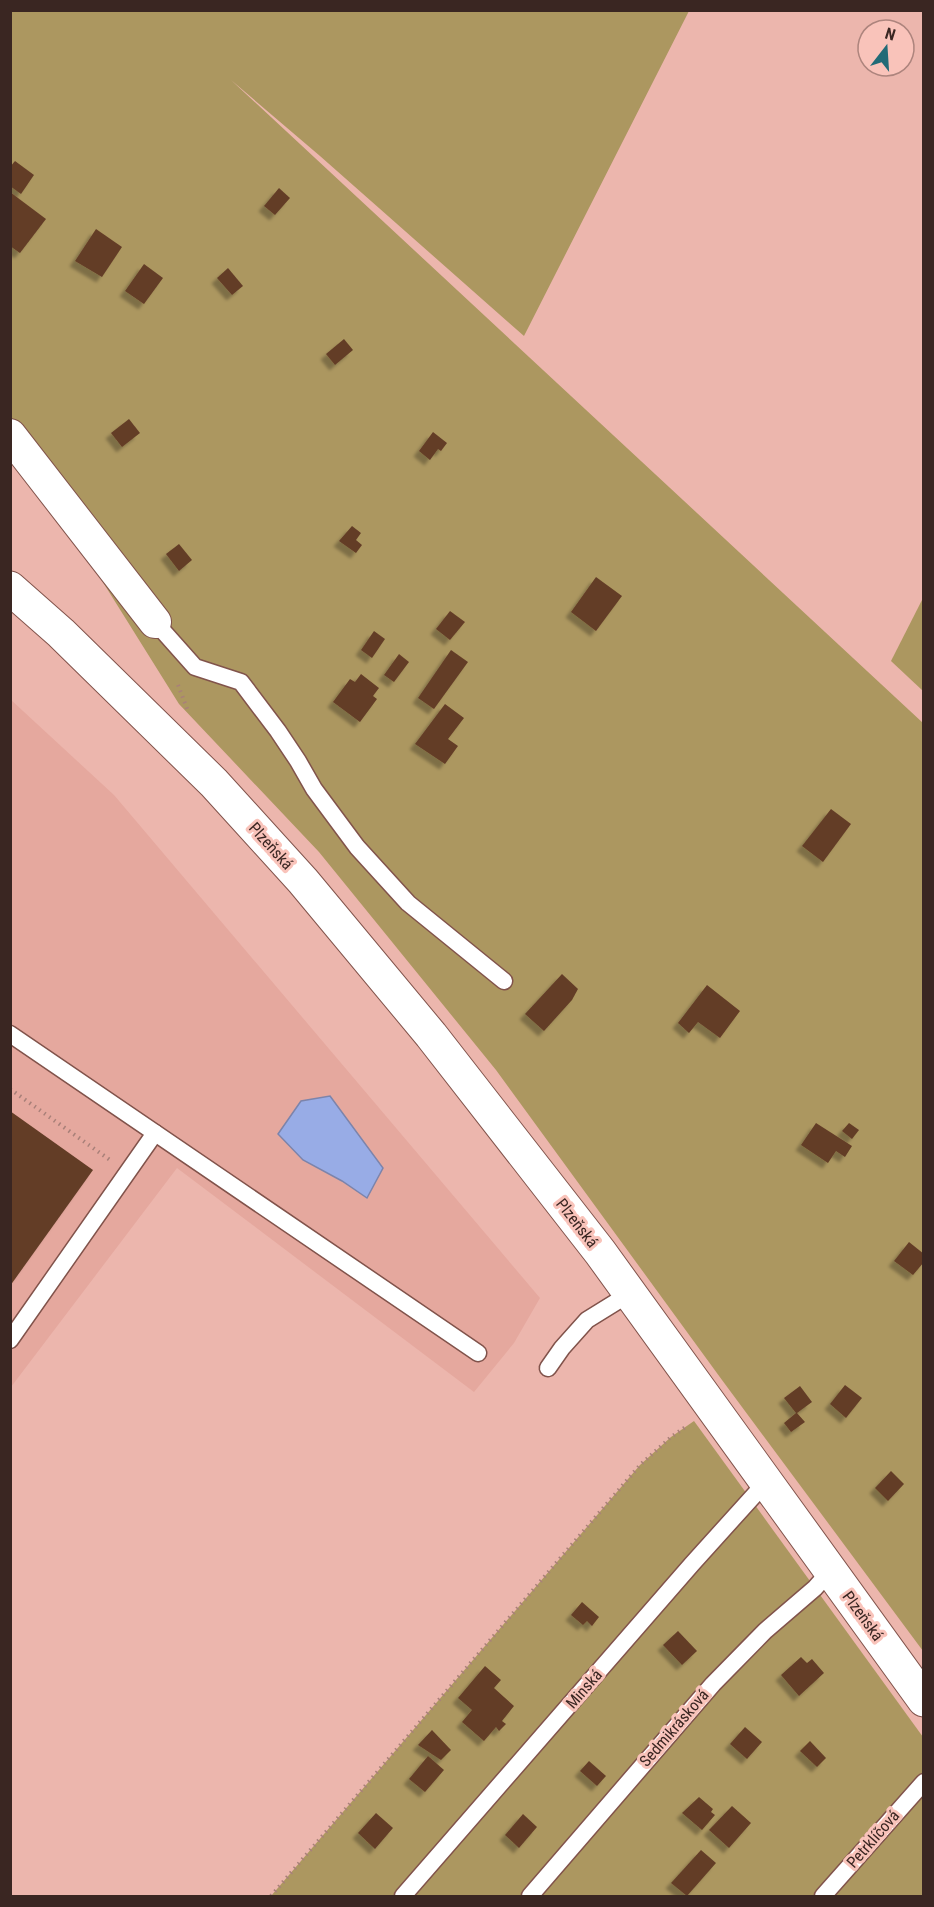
<svg xmlns="http://www.w3.org/2000/svg" width="934" height="1907" font-family="'Roboto Condensed',sans-serif">
	<style>
		.built { fill: #e5a89e }
		.green { fill: #ac9760 }
		.water { fill: #98ace6; stroke: #7c84ab; stroke-width: 1.5 }
		.building { fill: #633d27; filter: url(#shadow) }
		.lines { fill: none; stroke-linecap: round; stroke-linejoin: round }
		.service-casing { stroke: #81534b; stroke-width: 19 }
		.minor-casing { stroke: #81534b; stroke-width: 34 }
		.secondary-casing { stroke: #81534b; stroke-width: 35 }
		.path { stroke: #a98079; stroke-width: 4; stroke-dasharray: 1.5 4.5; stroke-linecap: butt }
		.service { stroke: #fff; stroke-width: 16 }
		.minor { stroke: #fff; stroke-width: 32 }
		.secondary { stroke: #fff; stroke-width: 33 }
		.labels { text-anchor: middle; dominant-baseline: central; stroke-width: 6; stroke-linejoin: round; paint-order: stroke }
		.street-label { font-size: 16px; fill: #3a2622; stroke: #f9c3ba }
	</style>
	<defs>
		<filter id="shadow"><feDropShadow dx="-5.5" dy="5.5" stdDeviation="1.5" flood-color="#0004"/></filter>
	</defs>
	<rect width="100%" height="100%" fill="#ecb6ad"/>
	<!-- built -->
	<polygon class="built" points="10,699 114,795 540,1298 514,1343 474,1392 177,1168 11,1387"/>
	<!-- green -->
	<g class="green">
		<polygon points="11,11 689,11 524,336 320,156 231,80 923,723 923,1651 722,1380 496,1070 319,852 179,704 11,435"/>
		<polygon points="923,598 923,691 891,661"/>
		<polygon points="694,1421 923,1737 923,1896 271,1896 640,1465 671,1437"/>
	</g>
	<!-- water -->
	<polygon class="water" points="330,1096 383,1168 367,1198 342,1181 303,1160 278,1134 301,1101"/>
	<!-- building -->
	<g class="building">
		<polygon points="15,161 34,175 21,194 10,186 10,167"/>
		<polygon points="279,188 290,198 275,215 264,206"/>
		<polygon points="10,192 46,219 20,253 10,246"/>
		<polygon points="96,229 122,247 102,277 75,261"/>
		<polygon points="144,264 163,278 144,304 125,291"/>
		<polygon points="228,268 243,286 232,295 217,278"/>
		<polygon points="344,339 353,350 335,365 326,354"/>
		<polygon points="129,419 140,433 122,447 111,433"/>
		<polygon points="433,432 447,443 441,451 438,449 430,460 419,451"/>
		<polygon points="352,526 361,533 356,540 362,545 356,553 339,541"/>
		<polygon points="179,544 192,560 179,571 166,554"/>
		<polygon points="596,577 622,596 596,631 571,612"/>
		<polygon points="450,611 465,622 450,640 436,629"/>
		<polygon points="374,631 385,639 372,658 361,650"/>
		<polygon points="451,650 468,662 434,709 418,698"/>
		<polygon points="399,654 409,662 394,682 384,675"/>
		<polygon points="361,674 379,688 373,696 377,699 360,722 333,702 350,679 355,682"/>
		<polygon points="445,704 464,718 448,739 458,746 445,764 415,744"/>
		<polygon points="831,809 851,824 823,862 802,846"/>
		<polygon points="562,974 578,989 572,1000 544,1031 525,1014"/>
		<polygon points="707,985 740,1011 720,1038 698,1022 689,1033 678,1023"/>
		<polygon points="10,1111 93,1170 10,1286"/>
		<polygon points="816,1123 852,1146 845,1157 836,1151 828,1163 801,1145"/>
		<polygon points="849,1123 859,1130 852,1139 842,1131"/>
		<polygon points="909,1242 924,1254 924,1262 913,1275 894,1261"/>
		<polygon points="845,1385 862,1398 846,1418 830,1404"/>
		<polygon points="800,1386 812,1402 797,1413 805,1422 791,1432 784,1423 796,1413 784,1398"/>
		<polygon points="891,1471 904,1484 888,1501 875,1488"/>
		<polygon points="582,1602 599,1617 592,1626 587,1621 583,1625 571,1615"/>
		<polygon points="678,1631 697,1651 682,1665 663,1645"/>
		<polygon points="801,1657 807,1663 812,1659 824,1673 799,1696 781,1675"/>
		<polygon points="485,1666 501,1680 494,1688 514,1706 502,1721 506,1724 499,1731 496,1727 484,1741 462,1722 472,1710 458,1698"/>
		<polygon points="745,1727 762,1742 747,1759 730,1744"/>
		<polygon points="432,1730 451,1750 441,1760 418,1745"/>
		<polygon points="810,1741 826,1758 817,1767 800,1751"/>
		<polygon points="428,1756 444,1770 425,1792 409,1779"/>
		<polygon points="589,1761 606,1776 597,1786 580,1771"/>
		<polygon points="699,1797 713,1809 711,1812 715,1815 702,1830 682,1813"/>
		<polygon points="732,1806 751,1823 729,1848 709,1830"/>
		<polygon points="376,1813 393,1828 375,1849 358,1833"/>
		<polygon points="523,1814 537,1827 519,1848 505,1835"/>
		<polygon points="701,1850 716,1863 687,1896 671,1883"/>
	</g>
	<g class="lines">
		<!-- service casing -->
		<g class="service-casing">
			<g id="service">
				<polyline points="155,622 195,667 241,682 278,731 298,761 314,789 357,847 408,903 504,981"/>
				<polyline points="10,1034 478,1353"/>
				<polyline points="10,1340 155,1133"/>
				<polyline points="548,1368 562,1348 587,1320 629,1294"/>
				<polyline points="403,1896 692,1564 766,1482"/>
				<polyline points="530,1896 713,1684 765,1631 815,1588 830,1571"/>
				<polyline points="823,1896 924,1782"/>
			</g>
		</g>
		<!-- minor casing -->
		<g class="minor-casing">
			<polyline id="minor" points="10,435 155,622"/>
		</g>
		<!-- secondary casing -->
		<g class="secondary-casing">
			<polyline id="secondary" points="10,588 61,633 214,783 303,881 431,1035 600,1252 924,1700"/>
		</g>
		<!-- path -->
		<g class="path">
			<polyline points="178,685 188,711"/>
			<polyline points="10,1089 110,1160"/>
			<polyline points="271,1896 640,1465 671,1437 687,1426"/>
		</g>
		<!-- service -->
		<use href="#service" class="service"/>
		<!-- minor -->
		<use href="#minor" class="minor"/>
		<!-- secondary -->
		<use href="#secondary" class="secondary"/>
	</g>
	<g class="labels">
		<!-- street labels -->
		<g class="street-label">
			<text transform="translate(271 846) rotate(48)">Plzeňská</text>
			<text transform="translate(577 1223) rotate(52)">Plzeňská</text>
			<text transform="translate(863 1616) rotate(54)">Plzeňská</text>
			<text transform="translate(584 1689) rotate(-49)">Minská</text>
			<text transform="translate(674 1728) rotate(-49)">Sedmikrásková</text>
			<text transform="translate(873 1839) rotate(-49)">Petrklíčová</text>
		</g>
	</g>
	<!-- border -->
	<rect width="934" height="1907" fill="none" stroke="#3a2622" stroke-width="24"/>
	<!-- north arrow -->
	<g transform="translate(886 48) rotate(17)"><circle r="28" fill="#f9c3ba" stroke="#ad847d" stroke-width="1.5"/>
	<path d="M0-4.5L10 22L0 15L-10 22Z" fill="#226b77"/>
	<text y="-9" font-size="16" font-weight="bold" text-anchor="middle" fill="#3a2622">N</text>
	</g>
</svg>
